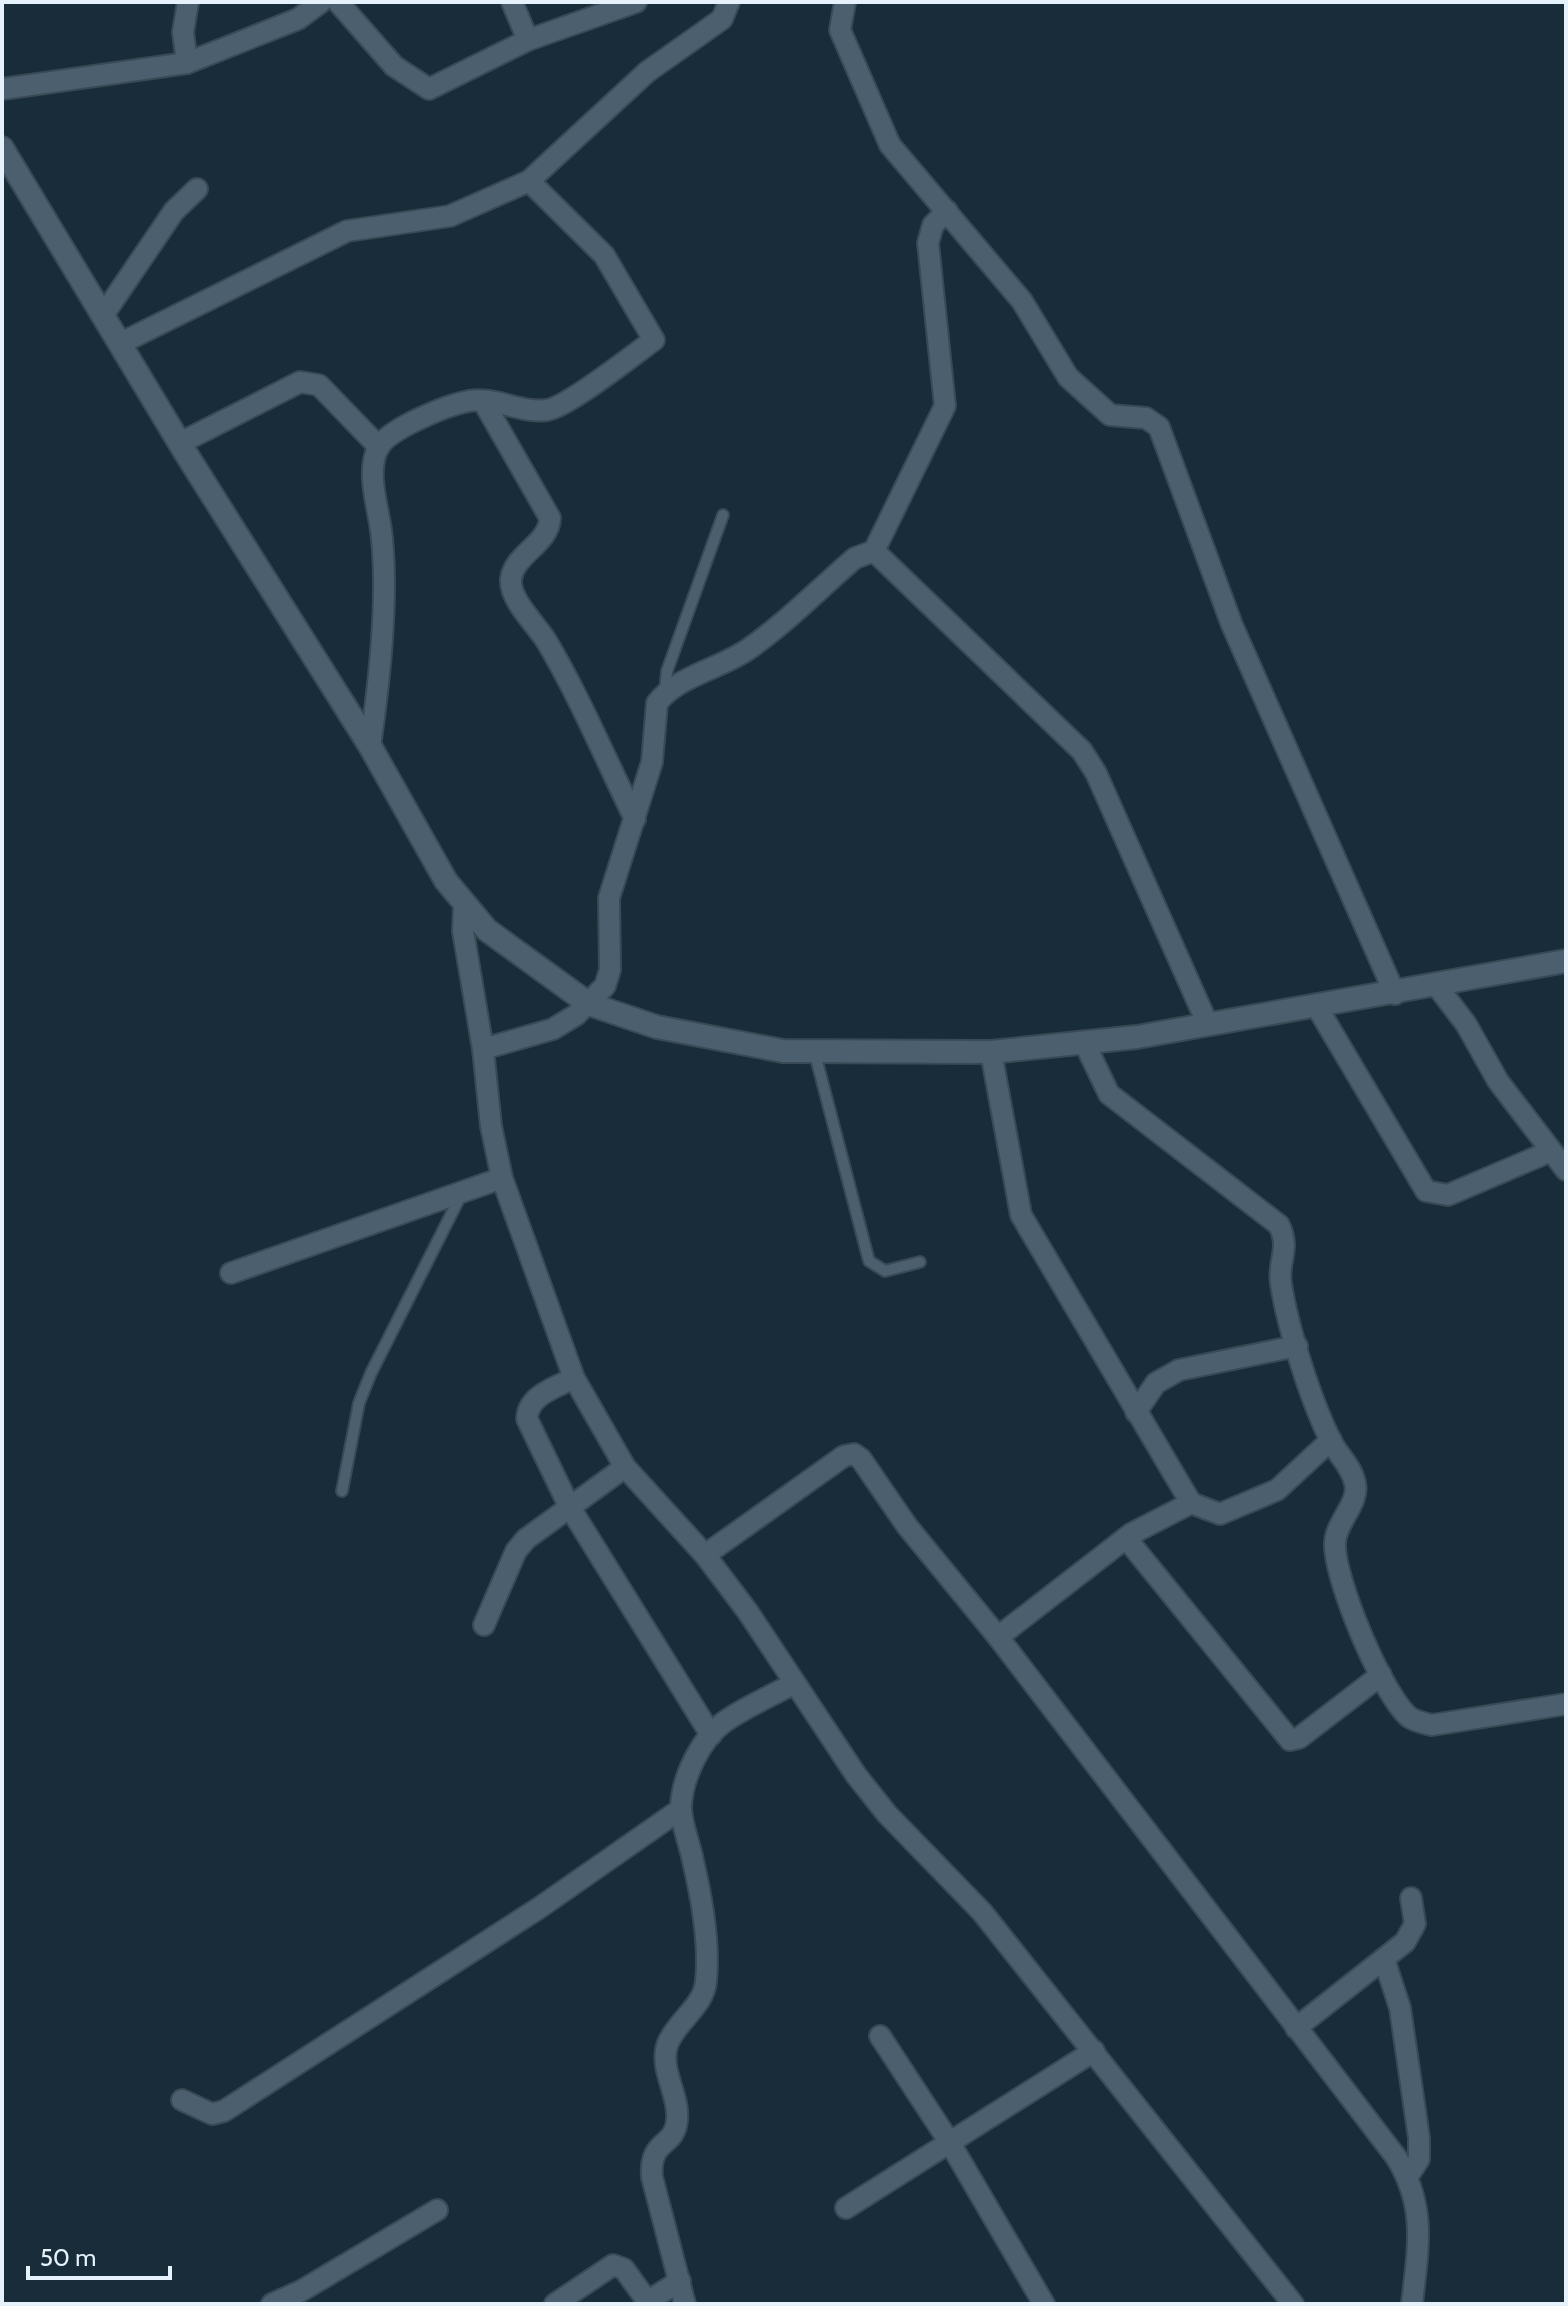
<svg xmlns="http://www.w3.org/2000/svg" width="1568" height="2306" font-family="Cabin,sans-serif">
	<style>
		.lines { fill: none; stroke-linecap: round; stroke-linejoin: round }
		.service-casing { stroke: #394955; stroke-width: 14 }
		.minor-casing { stroke: #394955; stroke-width: 24 }
		.tertiary-casing { stroke: #394955; stroke-width: 26 }
		.service { stroke: #4b5f6f; stroke-width: 10 }
		.minor { stroke: #4b5f6f; stroke-width: 20 }
		.tertiary { stroke: #4b5f6f; stroke-width: 22 }
	</style>
	<rect width="100%" height="100%" fill="#192c3a"/>
	<g class="lines">
		<!-- service casing -->
		<g class="service-casing">
			<g id="service">
				<polyline points="665,693 667,671 723,515"/>
				<polyline points="815,1054 869,1261 885,1271 920,1262"/>
				<polyline points="342,1491 359,1403 371,1373 461,1195"/>
			</g>
		</g>
		<!-- minor casing -->
		<g class="minor-casing">
			<g id="minor">
				<polyline points="338,2 394,66 429,89 528,40 636,2"/>
				<polyline points="512,2 528,40"/>
				<polyline points="845,2 840,30 890,145 1022,301 1068,377 1110,415 1146,418 1159,427 1232,625 1395,994"/>
				<polyline points="187,63 183,32 188,2"/>
				<polyline points="2,89 187,63 298,19 321,2"/>
				<polyline points="529,181 647,72 722,19 729,2"/>
				<polyline points="104,314 174,211 197,189"/>
				<path d="M121,343l226,-112 103,-15 79,-35 75,74 50,85c-21,15 -86,67 -107,70 -26,4 -52,-14 -78,-9 -22,4 -81,28 -91,47 -13,27 2,63 4,91 6,61 -3,146 -12,207"/>
				<path d="M483,401l67,117c-1,26 -36,36 -39,61 -2,21 26,46 36,63 33,56 59,118 88,177"/>
				<polyline points="180,443 300,382 319,385 379,447"/>
				<polyline points="874,551 945,406 928,243 933,225 947,211"/>
				<polyline points="464,905 463,931 483,1049 491,1126 502,1178 574,1378 625,1467 705,1555 748,1612 856,1775 887,1814 982,1912 1293,2304"/>
				<polyline points="1437,986 1466,1024 1498,1081 1566,1170"/>
				<polyline points="1317,1007 1426,1191 1448,1195 1551,1151"/>
				<path d="M1084,1042l25,52 170,131c12,25 -2,36 2,59 7,45 30,117 50,157 7,14 21,26 24,42 5,21 -21,40 -20,62 0,36 47,149 74,172 7,5 15,6 23,8l134,-21"/>
				<path d="M483,1049l70,-20 23,-14 29,-29 5,-16 -1,-72 43,-136 5,-59c21,-27 62,-34 90,-53 38,-26 73,-62 108,-92l19,-7 208,200 14,22 112,252"/>
				<polyline points="991,1052 1021,1215 1191,1503"/>
				<polyline points="231,1273 502,1178"/>
				<path d="M574,1378c-19,10 -46,17 -47,41l42,87 142,229"/>
				<polyline points="1136,1412 1156,1383 1179,1370 1297,1346"/>
				<polyline points="1126,1538 1290,1740 1299,1738 1381,1675"/>
				<polyline points="705,1555 844,1456 854,1454 861,1459 907,1526 998,1637 1131,1534 1191,1503 1220,1514 1277,1490 1331,1440"/>
				<polyline points="484,1625 516,1551 526,1539 625,1467"/>
				<path d="M998,1637l398,520c31,50 22,91 16,147"/>
				<polyline points="1384,1959 1400,2008 1419,2138 1419,2159 1408,2176"/>
				<polyline points="1296,2028 1405,1942 1415,1924 1411,1898"/>
				<polyline points="880,2036 950,2143 1044,2304"/>
				<polyline points="182,2100 212,2114 224,2111 539,1908 681,1809"/>
				<polyline points="846,2208 1094,2051"/>
				<polyline points="272,2304 301,2291 437,2210"/>
				<polyline points="555,2304 613,2265 624,2269 645,2298 653,2298 680,2281"/>
				<path d="M685,2304l-33,-127c-3,-39 23,-29 25,-57 3,-25 -19,-52 -9,-77 9,-22 36,-37 38,-62 4,-39 -4,-82 -13,-120 -3,-17 -12,-37 -12,-54 1,-29 19,-67 43,-85 21,-15 47,-26 69,-38"/>
			</g>
		</g>
		<!-- tertiary casing -->
		<g class="tertiary-casing">
			<polyline id="tertiary" points="2,148 185,452 370,746 446,881 487,930 589,1004 657,1027 783,1051 991,1052 1137,1037 1566,961"/>
		</g>
		<!-- service -->
		<use href="#service" class="service"/>
		<!-- minor -->
		<use href="#minor" class="minor"/>
		<!-- tertiary -->
		<use href="#tertiary" class="tertiary"/>
	</g>
	<!-- border -->
	<rect width="1568" height="2306" fill="none" stroke="#e6f2fb" stroke-width="8"/>
	<!-- scale -->
	<path d="M28 2266v12h142v-12" fill="none" stroke="#e6f2fb" stroke-width="4"/>
	<text x="40" y="2266" font-size="24" fill="#e6f2fb" stroke="#192c3a" stroke-width="6" paint-order="stroke">50 m</text>
</svg>
